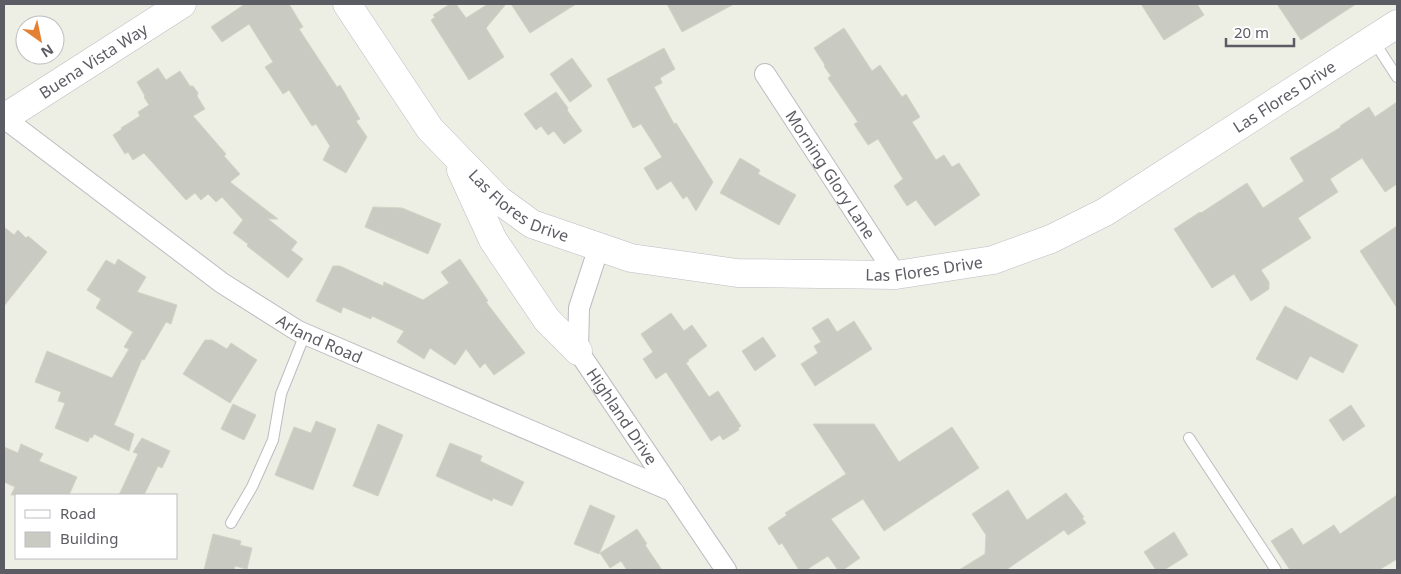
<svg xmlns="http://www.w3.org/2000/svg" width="1401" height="574" font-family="'Noto Sans',sans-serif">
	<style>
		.building { fill: #c9cac1; stroke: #d2d3c3 }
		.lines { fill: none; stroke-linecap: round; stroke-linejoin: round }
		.lane-casing { stroke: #bcbcc2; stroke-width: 12 }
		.street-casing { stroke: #bcbcc2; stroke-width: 22 }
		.secondary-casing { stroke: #bdbdc5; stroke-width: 29 }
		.lane { stroke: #fff; stroke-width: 10 }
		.street { stroke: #fff; stroke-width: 20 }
		.secondary { stroke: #fff; stroke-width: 28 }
		.labels { text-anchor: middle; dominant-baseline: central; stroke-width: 5; stroke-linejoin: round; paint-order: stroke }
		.street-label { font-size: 16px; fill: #5c5d64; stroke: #fff }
	</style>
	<rect width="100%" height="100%" fill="#edeee4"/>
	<!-- building -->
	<g class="building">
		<polygon points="245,4 289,4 303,27 299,29 337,87 340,85 360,119 356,121 367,137 346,173 323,160 330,146 316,124 312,126 289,90 283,94 265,67 273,62 249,24 222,42 211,27"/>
		<polygon points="450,4 456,4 466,18 488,4 506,4 486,28 504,57 469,80 431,20 435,17 433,15"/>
		<polygon points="511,4 576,4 530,33"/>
		<polygon points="667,4 734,4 682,32"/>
		<polygon points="1141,4 1197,4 1204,15 1164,40"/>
		<polygon points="1277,4 1356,4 1301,40"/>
		<polygon points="844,28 872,71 880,65 902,97 906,94 920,117 912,122 936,160 944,155 952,167 959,163 980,195 935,226 916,200 907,206 894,186 903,179 878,139 868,145 854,124 858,122 828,78 831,76 824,66 825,65 814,48"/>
		<polygon points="664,48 675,69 660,78 662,83 654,87 674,124 676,123 713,182 696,211 687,196 683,199 671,181 657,190 644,168 662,157 641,124 633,128 607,79"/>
		<polygon points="572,58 592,86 570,102 550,74"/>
		<polygon points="158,68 166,80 180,71 190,86 193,86 198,93 197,96 205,109 193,116 226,154 224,156 240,174 230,182 278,219 268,219 297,242 291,250 303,259 288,278 247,246 248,244 233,233 243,220 222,197 216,202 208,194 201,200 195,193 186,200 144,153 133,160 128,152 125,154 113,135 122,129 121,128 140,116 138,112 149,105 144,97 145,96 137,82"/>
		<polygon points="556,92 568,108 567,110 582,131 564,144 554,131 548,135 541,126 536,130 524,114"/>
		<polygon points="1397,102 1397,184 1385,192 1362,158 1330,179 1338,192 1298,218 1311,238 1261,270 1269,282 1269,289 1251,301 1234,274 1212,288 1174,229 1200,212 1201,213 1247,183 1263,208 1304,181 1290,158 1341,127 1340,126 1369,107 1375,117"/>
		<polygon points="740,158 760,170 758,174 796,195 779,225 720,193"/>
		<polygon points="373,207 402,208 441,224 428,254 365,227"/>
		<polygon points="1397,226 1397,308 1360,251"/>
		<polygon points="4,227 14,235 18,230 26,238 28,236 47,252 4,306"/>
		<polygon points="118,259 146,277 137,292 177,305 171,324 166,322 144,360 142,359 114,425 134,434 129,451 94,434 92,438 90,437 88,442 55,428 65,403 58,401 61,392 35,382 47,351 112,378 129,349 124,347 133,332 96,308 101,299 87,290 106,260 115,265"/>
		<polygon points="460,259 488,301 486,302 525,353 494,375 485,363 480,368 466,349 455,365 430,348 424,359 397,342 404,331 372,316 371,319 343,307 341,313 316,301 333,266 340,266 383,286 384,282 423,300 449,283 441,272"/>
		<polygon points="1285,306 1358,345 1343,373 1310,356 1297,380 1256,359"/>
		<polygon points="671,313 684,331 692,325 707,346 688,360 689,361 686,363 709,397 718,391 741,426 738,428 739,430 723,440 720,435 711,441 666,372 656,379 643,359 653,352 641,334"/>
		<polygon points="828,318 837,332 854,321 872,349 815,386 801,364 818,353 814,346 821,342 812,328"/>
		<polygon points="763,337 776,356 755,371 742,351"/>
		<polygon points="205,340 212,340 227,349 231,343 257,360 230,403 183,374"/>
		<polygon points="233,404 256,415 244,440 221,429"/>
		<polygon points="1351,405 1365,426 1343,441 1329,420"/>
		<polygon points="316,421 336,429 313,490 275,475 294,427 311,433"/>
		<polygon points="378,424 403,435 378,496 353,486"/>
		<polygon points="813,424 874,424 899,462 952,427 979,468 884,531 863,499 831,519 860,558 843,570 838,570 828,556 806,570 799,570 782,543 779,545 768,528 787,515 785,513 846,474"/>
		<polygon points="142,438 170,451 162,468 158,466 144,495 119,495 138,454 133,452"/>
		<polygon points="450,443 482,456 480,461 524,482 512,506 493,498 492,501 436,476"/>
		<polygon points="21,444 43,454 39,461 77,477 69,495 11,495 15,487 4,482 4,447 18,453"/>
		<polygon points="1008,490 1027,520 1066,493 1084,517 1082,518 1086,523 1068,535 1064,530 1006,570 959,570 985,554 986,535 972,514"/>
		<polygon points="1397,495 1397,559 1379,570 1290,570 1271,541 1292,528 1303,545 1334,525 1340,534"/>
		<polygon points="590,505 615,516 599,554 574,544"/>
		<polygon points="637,529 647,544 645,545 662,570 627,570 621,561 610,568 600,553"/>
		<polygon points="1174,532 1188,555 1164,570 1156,570 1144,552"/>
		<polygon points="213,534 241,541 240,545 252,548 247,569 235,566 234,570 204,570"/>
	</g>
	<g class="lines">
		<!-- lane casing -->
		<g class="lane-casing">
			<g id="lane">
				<polyline points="1373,40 1397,77"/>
				<polyline points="1189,438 1276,570"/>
				<polyline points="231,523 252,487 273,440 281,394 305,334"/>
			</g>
		</g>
		<!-- street casing -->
		<g class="street-casing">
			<g id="street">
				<path id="s1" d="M765,74l131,201"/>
				<path id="s2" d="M4,118l218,165 76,48 376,161"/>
				<path id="s3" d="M599,247l-20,61 -1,43 148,219"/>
			</g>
		</g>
		<!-- secondary casing -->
		<g class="secondary-casing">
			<g id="secondary">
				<path id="s4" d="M347,4l83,125 69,71 33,24 99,34 106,15 159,2 97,-15 58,-21 54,-27 292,-188"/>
				<path id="s5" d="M4,118l178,-114"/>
				<polyline points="461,170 493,240 547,320 578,351"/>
			</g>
		</g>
		<!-- lane -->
		<use href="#lane" class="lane"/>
		<!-- street -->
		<use href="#street" class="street"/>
		<!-- secondary -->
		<use href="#secondary" class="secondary"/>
	</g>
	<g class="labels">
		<!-- street labels -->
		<g class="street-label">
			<text stroke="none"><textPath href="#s5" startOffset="106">Buena Vista Way</textPath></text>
			<text stroke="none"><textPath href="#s4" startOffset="1094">Las Flores Drive</textPath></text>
			<text stroke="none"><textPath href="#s1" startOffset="120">Morning Glory Lane</textPath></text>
			<text stroke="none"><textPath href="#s4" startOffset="269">Las Flores Drive</textPath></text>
			<text stroke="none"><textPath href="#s4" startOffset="689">Las Flores Drive</textPath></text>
			<text stroke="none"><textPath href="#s2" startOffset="386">Arland Road</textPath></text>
			<text stroke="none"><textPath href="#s3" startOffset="186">Highland Drive</textPath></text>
		</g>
	</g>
	<!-- border -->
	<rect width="1401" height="574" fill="none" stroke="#5c5d64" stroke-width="10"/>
	<!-- legend -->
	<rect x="15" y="494" width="162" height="65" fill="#ffffff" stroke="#bebec1"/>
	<rect x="25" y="510" width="25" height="8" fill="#ffffff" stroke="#bebec1"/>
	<text x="60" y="519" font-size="15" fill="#5c5d64">Road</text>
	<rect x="25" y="532" width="25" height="15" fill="#c9cac1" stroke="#bebec1"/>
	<text x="60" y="544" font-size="15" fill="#5c5d64">Building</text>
	<!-- north arrow -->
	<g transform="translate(40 40) rotate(147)"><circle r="24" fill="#ffffff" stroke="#bebec1"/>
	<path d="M0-4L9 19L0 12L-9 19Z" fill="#e48034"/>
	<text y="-8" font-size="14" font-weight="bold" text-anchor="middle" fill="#5c5d64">N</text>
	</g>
	<!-- scale -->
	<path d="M1226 38v8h68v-8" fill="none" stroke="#5c5d64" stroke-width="2.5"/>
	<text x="1234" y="38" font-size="15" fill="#5c5d64" stroke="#ffffff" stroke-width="4" paint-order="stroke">20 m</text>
</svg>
